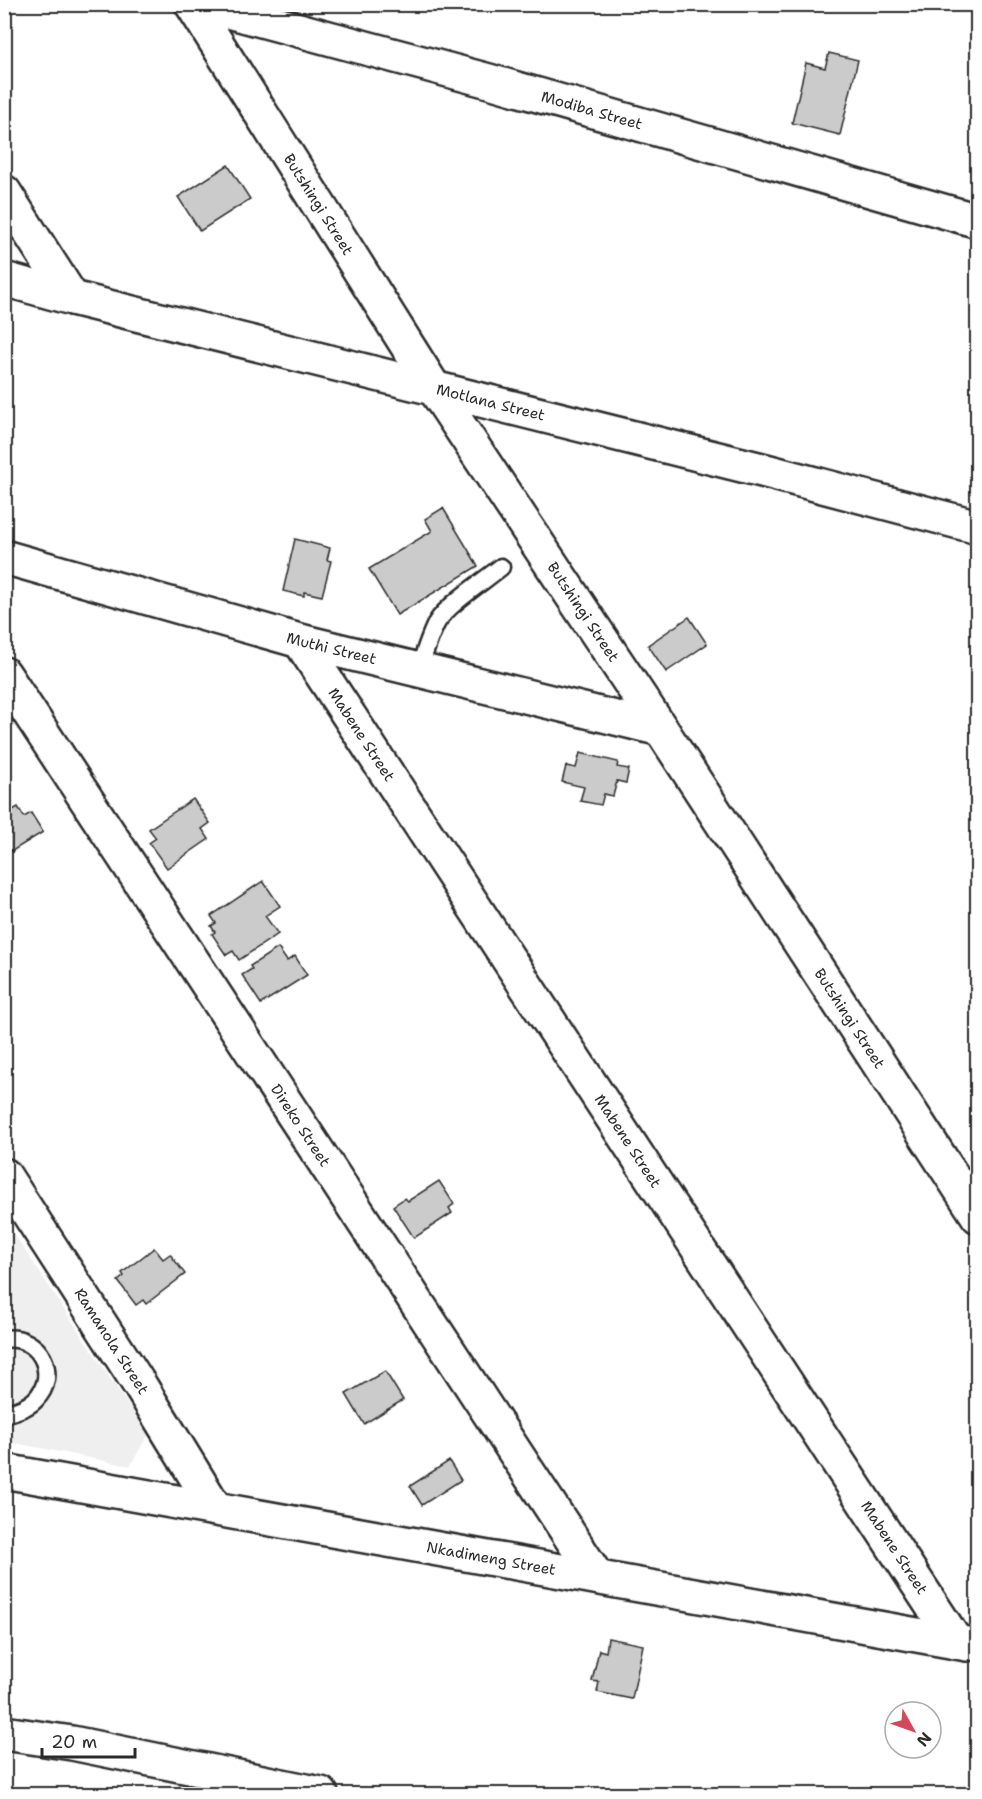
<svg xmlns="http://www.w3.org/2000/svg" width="982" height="1799" font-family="'Shantell Sans',sans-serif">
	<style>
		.built { fill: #efefef }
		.building { fill: #cbcbcb; stroke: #2b2b2b; stroke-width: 1.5 }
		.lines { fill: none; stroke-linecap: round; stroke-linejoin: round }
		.service-casing { stroke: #2b2b2b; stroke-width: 21 }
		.minor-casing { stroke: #2b2b2b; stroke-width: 38 }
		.service { stroke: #fff; stroke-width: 16 }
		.minor { stroke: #fff; stroke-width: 33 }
		.labels { text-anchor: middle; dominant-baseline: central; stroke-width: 4.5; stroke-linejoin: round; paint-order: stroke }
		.street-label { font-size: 15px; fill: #2b2b2b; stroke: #fff }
	</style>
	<rect width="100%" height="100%" fill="#fff"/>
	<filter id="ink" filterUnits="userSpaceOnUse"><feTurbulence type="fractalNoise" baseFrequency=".0167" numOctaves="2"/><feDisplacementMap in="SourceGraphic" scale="12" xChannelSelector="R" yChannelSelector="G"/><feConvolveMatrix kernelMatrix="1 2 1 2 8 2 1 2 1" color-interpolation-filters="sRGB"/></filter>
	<g filter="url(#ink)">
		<!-- built -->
		<polygon class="built" points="4,1219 148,1435 130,1466 5,1441"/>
		<!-- building -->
		<g class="building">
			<polygon points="829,53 858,60 840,135 792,123 806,63 825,68"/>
			<polygon points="228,165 250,199 200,231 178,197"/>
			<polygon points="443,508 478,566 397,615 369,569 432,531 425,519"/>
			<polygon points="295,539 330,548 327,560 331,561 322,596 304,592 304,596 283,591"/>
			<polygon points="689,617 707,644 666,672 648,645"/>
			<polygon points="580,753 618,762 617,767 629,769 626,783 617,781 613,796 604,794 601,805 580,801 584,787 562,782 566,766 576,768"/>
			<polygon points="193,799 210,823 202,829 209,839 167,868 149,843 156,838 149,829"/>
			<polygon points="18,807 24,817 31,813 43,832 4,856 4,815"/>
			<polygon points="263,881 280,906 265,916 278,934 239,960 233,951 226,955 212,934 215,932 211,926 216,923 211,916"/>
			<polygon points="278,948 287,961 295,956 307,975 261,1004 242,975 252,969 250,966"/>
			<polygon points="439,1181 454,1204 449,1208 452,1213 414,1238 393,1206 405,1198 408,1201"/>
			<polygon points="154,1248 163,1259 170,1254 185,1274 146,1304 143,1300 136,1305 118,1281 124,1276 122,1273"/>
			<polygon points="385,1371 403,1400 364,1424 346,1394"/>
			<polygon points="449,1461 461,1480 422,1505 410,1486"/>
			<polygon points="608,1638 643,1645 632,1699 597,1692 599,1682 592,1681 599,1650 606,1652"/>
		</g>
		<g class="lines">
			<!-- service casing -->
			<g class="service-casing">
				<g id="service">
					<path d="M419,670c5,-16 10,-33 18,-48 11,-18 47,-41 64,-55"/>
					<path d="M4,1339c35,-5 57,35 31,61 -8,8 -20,11 -31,14"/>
				</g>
			</g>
			<!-- minor casing -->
			<g class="minor-casing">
				<g id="minor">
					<path id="s1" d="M192,4l242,384 227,341 317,487"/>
					<path id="s2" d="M202,4l287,77 489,140"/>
					<polyline points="4,192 72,298"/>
					<path id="s3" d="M4,279l68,19 690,172 216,57"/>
					<path id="s4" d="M4,557l296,84 361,88"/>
					<path id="s5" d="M300,641l656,1001"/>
					<path id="s6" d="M4,674l593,903"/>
					<path id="s7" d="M4,1175l137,212 74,121"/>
					<path id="s8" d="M4,1471l963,173"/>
					<polyline points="4,1733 72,1743 321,1794"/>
				</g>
			</g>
			<!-- service -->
			<use href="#service" class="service"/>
			<!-- minor -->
			<use href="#minor" class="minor"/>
		</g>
	</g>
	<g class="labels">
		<!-- street labels -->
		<g class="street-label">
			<text stroke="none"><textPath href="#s2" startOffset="404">Modiba Street</textPath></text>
			<text stroke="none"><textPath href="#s1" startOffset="237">Butshingi Street</textPath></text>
			<text stroke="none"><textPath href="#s3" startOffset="502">Motlana Street</textPath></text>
			<text stroke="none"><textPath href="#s1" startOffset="723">Butshingi Street</textPath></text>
			<text stroke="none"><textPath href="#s4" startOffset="340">Muthi Street</textPath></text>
			<text stroke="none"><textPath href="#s5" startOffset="112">Mabene Street</textPath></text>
			<text stroke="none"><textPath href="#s1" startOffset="1209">Butshingi Street</textPath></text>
			<text stroke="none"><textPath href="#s6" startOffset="540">Direko Street</textPath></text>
			<text stroke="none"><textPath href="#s5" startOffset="598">Mabene Street</textPath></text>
			<text stroke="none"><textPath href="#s7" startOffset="198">Ramanola Street</textPath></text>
			<text stroke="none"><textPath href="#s5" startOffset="1084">Mabene Street</textPath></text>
			<text stroke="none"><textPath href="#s8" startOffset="495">Nkadimeng Street</textPath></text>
		</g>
	</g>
	<!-- margin -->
	<rect width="982" height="1799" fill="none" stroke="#fff" stroke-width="24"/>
	<rect x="12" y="12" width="958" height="1775" fill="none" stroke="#2b2b2b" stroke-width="2" filter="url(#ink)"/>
	<!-- north arrow -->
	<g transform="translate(913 1730) rotate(130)"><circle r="28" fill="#ffffff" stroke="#aaaaaa" stroke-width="1.5"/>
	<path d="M0-4.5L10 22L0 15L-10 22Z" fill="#d1495b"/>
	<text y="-9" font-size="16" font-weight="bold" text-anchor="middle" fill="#2b2b2b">N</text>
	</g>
	<!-- scale -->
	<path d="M42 1748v9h93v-9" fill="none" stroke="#2b2b2b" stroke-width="3"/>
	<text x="51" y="1748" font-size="18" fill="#2b2b2b" stroke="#ffffff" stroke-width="4.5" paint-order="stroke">20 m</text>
</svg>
